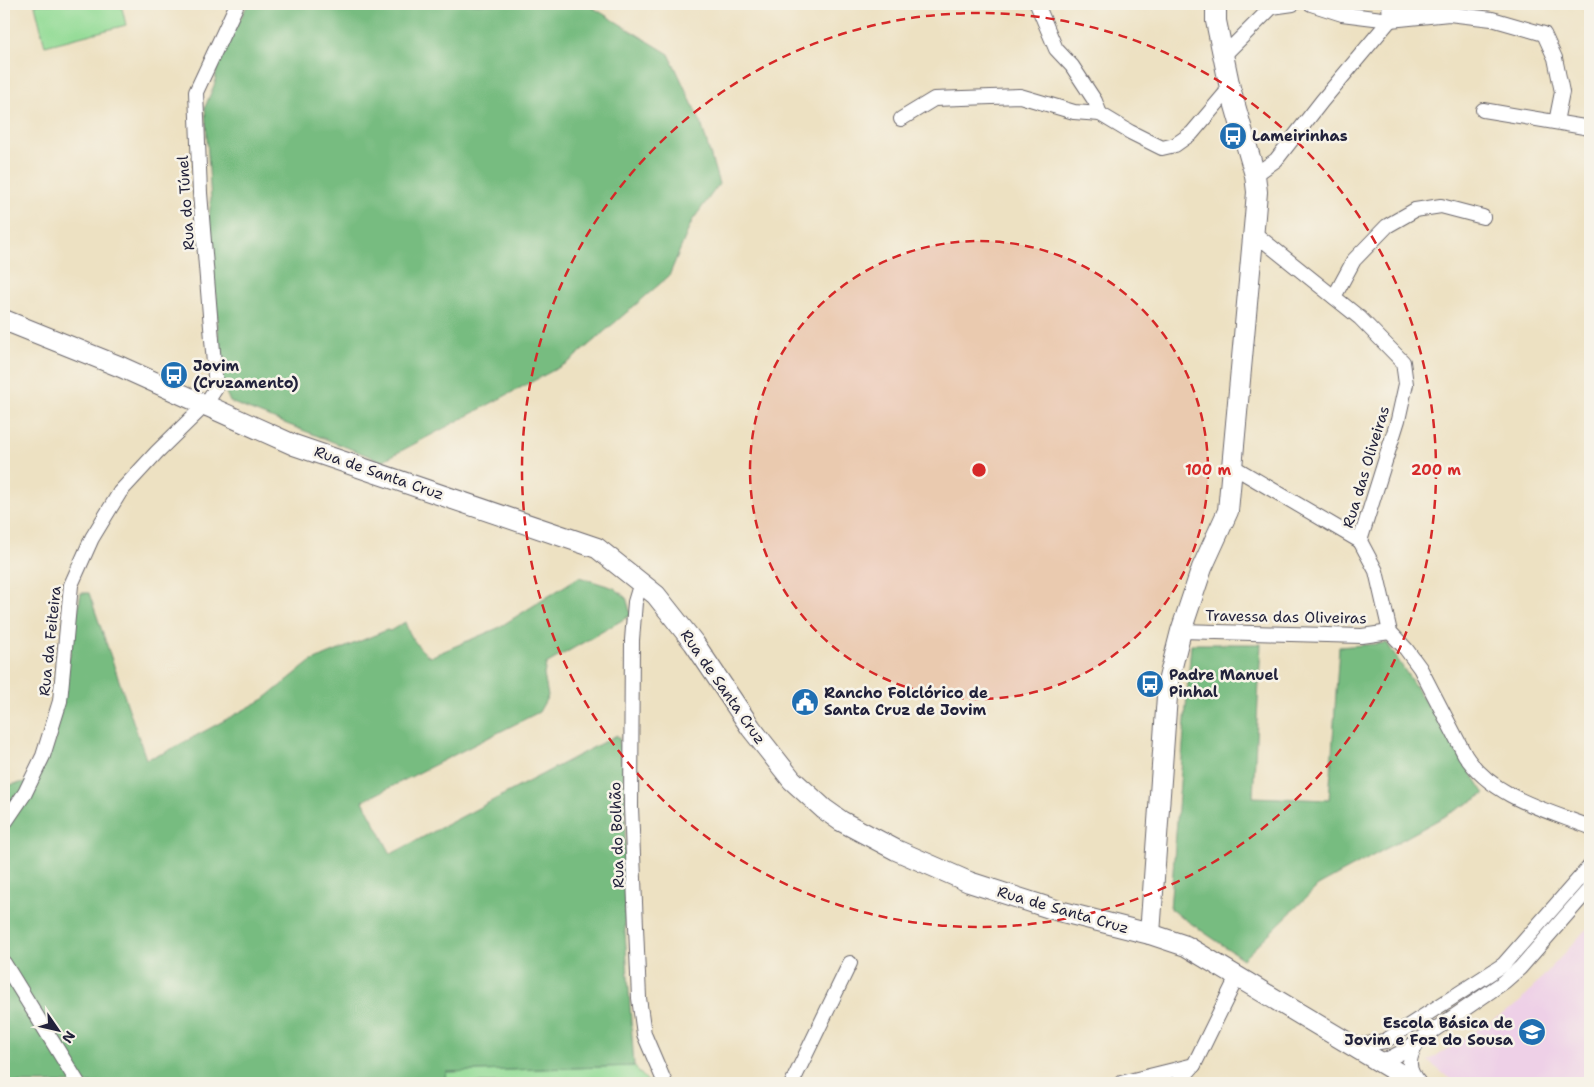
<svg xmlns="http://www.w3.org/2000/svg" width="1594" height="1087" font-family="'Shantell Sans',sans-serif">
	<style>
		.built { fill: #eed0e7 }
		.green { fill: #94dc97; stroke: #5b7f69 }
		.forest { fill: #77bc80; stroke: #4c6f5e }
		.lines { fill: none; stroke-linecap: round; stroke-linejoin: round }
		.street-casing { stroke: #69656a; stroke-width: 16 }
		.secondary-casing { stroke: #69656a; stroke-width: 22 }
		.street { stroke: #fff; stroke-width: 14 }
		.secondary { stroke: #fff; stroke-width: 20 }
		.ring { fill: none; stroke: #d62828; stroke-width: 2.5; stroke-dasharray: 9 6 }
		.labels { text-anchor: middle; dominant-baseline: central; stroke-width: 5; stroke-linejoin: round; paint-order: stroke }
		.poi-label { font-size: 15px; font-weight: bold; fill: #22223b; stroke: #f7f3e8; text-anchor: start }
		.street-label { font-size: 15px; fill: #22223b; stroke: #f7f3e8 }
		.centre { fill: #d62828; stroke: #f7f3e8; stroke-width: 2.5 }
		.ring-label { font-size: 15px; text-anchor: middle; font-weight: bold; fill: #d62828; stroke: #f7f3e8; stroke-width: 5; stroke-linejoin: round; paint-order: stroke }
	</style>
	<rect width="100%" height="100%" fill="#f7f3e8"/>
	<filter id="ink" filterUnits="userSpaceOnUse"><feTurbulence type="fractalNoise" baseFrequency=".02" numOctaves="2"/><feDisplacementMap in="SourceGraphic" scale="10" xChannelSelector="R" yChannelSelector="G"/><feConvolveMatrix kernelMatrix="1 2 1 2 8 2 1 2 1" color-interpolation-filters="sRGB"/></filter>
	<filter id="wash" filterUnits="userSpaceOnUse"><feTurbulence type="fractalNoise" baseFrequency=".0096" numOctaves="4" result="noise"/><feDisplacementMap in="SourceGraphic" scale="20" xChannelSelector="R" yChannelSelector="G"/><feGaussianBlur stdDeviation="1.12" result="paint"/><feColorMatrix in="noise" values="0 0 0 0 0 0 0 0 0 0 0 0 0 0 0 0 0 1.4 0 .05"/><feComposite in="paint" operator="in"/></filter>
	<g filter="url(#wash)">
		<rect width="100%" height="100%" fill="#ede1c2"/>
		<!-- built -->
		<polygon class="built" points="1590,925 1590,1083 1455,1083 1428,1061 1518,1004"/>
		<!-- green -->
		<g class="green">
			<polygon points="41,4 121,4 126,25 45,46 35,5"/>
			<polygon points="634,1066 649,1083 444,1083 446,1072"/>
		</g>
		<!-- forest -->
		<g class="forest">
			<polygon points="248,4 587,4 669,54 701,123 719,184 692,221 669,276 569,362 382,461 230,402 221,381 216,295 207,287 204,253 211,201 205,107 215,83 217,64"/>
			<path d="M579,577l35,11 12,9 5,18 -85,49 -2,11 4,21 -9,16 -176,89 28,53 226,-119v3l2,-1 6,51v144l9,134 -188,6 -2,11h-440v-297l21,-4 28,-36 28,-153h8l57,166 18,-6 100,-54 46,-37 77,-32 3,1 15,-9c5,15 13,26 25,35l68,-29z"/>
			<polygon points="1387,643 1485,794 1318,886 1243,959 1170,909 1191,644 1261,644 1253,797 1329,800 1339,647"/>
		</g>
	</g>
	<g filter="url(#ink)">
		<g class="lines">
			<!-- street casing -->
			<g class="street-casing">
				<g id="street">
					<polyline points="1037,4 1056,49 1072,66 1095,101 1100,114"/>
					<polyline points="1311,4 1342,14 1390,20 1449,14 1492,19 1544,34 1555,58 1562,92 1556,122"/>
					<polyline points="1389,4 1390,20"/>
					<polyline points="1223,56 1272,7 1293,4"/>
					<polyline points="1483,110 1590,128"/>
					<polyline points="901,119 934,99 1020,96 1074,112 1100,114 1130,132 1162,148 1175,145 1192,133 1230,88"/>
					<polyline points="1255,175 1276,160 1322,101 1390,20 1416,4"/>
					<path d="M1254,233l106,85 43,44 3,22 -8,36 -38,121 16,30 14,61 16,17 14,19 45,87c27,42 81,55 125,72"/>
					<polyline points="1334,297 1354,260 1387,226 1415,210 1441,206 1483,217"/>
					<polyline points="1232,466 1360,541"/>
					<polyline points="643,584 638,592 635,602 632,640 631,807 639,998 644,1034 665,1083"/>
					<polyline points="1181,631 1362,636 1390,632"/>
					<polyline points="4,824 25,793 43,756 60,701 71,585 92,538 120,492 157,452 205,405 216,388 200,193 196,92 237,4"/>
					<polyline points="4,963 78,1083"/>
					<path d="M1418,1042c-10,15 -12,27 1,41"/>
					<polyline points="1351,1045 1362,1045 1385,1041 1503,965 1590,866"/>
					<polyline points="1377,1060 1388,1059 1402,1052 1504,982 1520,968 1590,888"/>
					<polyline points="792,1083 850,963"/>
					<polyline points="1121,1083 1194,1065"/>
					<polyline points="1178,1083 1194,1065 1237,977"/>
				</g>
			</g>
			<!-- secondary casing -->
			<g class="secondary-casing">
				<g id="secondary">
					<polyline points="4,320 121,367 294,445 597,548 656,595 694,643 751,728 792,780 824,809 841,821 896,850 969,882 1059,911 1150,934 1186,946 1415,1083"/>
					<polyline points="1150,934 1168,682 1181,631 1202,568 1228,511 1255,216 1257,192 1255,175 1230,88 1216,21 1216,4"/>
				</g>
			</g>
			<!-- street -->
			<use href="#street" class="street"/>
			<!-- secondary -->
			<use href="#secondary" class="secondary"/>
		</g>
	</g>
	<!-- distance rings -->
	<circle cx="979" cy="470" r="229" fill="#d62828" fill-opacity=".12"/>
	<g class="ring">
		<circle cx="979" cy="470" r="229"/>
		<circle cx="979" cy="470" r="457"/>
	</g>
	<!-- icons -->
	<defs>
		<g id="bus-disc" transform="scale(1.4375)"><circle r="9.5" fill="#1f6fb2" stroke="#f7f3e8"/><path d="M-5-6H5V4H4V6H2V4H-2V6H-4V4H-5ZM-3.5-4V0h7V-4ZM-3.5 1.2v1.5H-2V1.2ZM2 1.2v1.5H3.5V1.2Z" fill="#fff"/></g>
		<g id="civic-disc" transform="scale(1.4375)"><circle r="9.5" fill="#1f6fb2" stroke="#f7f3e8"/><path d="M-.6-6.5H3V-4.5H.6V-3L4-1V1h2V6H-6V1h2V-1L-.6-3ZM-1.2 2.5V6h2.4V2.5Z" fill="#fff"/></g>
		<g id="school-disc" transform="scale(1.4375)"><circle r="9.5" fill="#1f6fb2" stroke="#f7f3e8"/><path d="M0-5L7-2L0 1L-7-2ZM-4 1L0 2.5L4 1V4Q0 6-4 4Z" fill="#fff"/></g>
	</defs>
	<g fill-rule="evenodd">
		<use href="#bus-disc" x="1233" y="136"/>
		<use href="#bus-disc" x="174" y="375"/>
		<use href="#bus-disc" x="1150" y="684"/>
		<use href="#civic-disc" x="805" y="702"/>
		<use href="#school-disc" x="1532" y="1032"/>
	</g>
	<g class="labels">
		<!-- poi labels -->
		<g class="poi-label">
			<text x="1252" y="136">Lameirinhas</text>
			<text x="193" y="366">Jovim<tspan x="193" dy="17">(Cruzamento)</tspan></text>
			<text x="1169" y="675">Padre Manuel<tspan x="1169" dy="17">Pinhal</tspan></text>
			<text x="824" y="693">Rancho Folclórico de<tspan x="824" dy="17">Santa Cruz de Jovim</tspan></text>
			<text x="1513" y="1023" text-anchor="end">Escola Básica de<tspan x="1513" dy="17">Jovim e Foz do Sousa</tspan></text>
		</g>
		<!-- street labels -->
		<g class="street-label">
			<text transform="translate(186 203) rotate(-94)">Rua do Túnel</text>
			<text transform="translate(1366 467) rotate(-73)">Rua das Oliveiras</text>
			<text transform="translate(379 473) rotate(19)">Rua de Santa Cruz</text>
			<text transform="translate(1286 617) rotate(1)">Travessa das Oliveiras</text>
			<text transform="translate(50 641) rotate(-84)">Rua da Feiteira</text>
			<text transform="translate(723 687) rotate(55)">Rua de Santa Cruz</text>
			<text transform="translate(617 835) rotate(-92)">Rua do Bolhão</text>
			<text transform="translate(1063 910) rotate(16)">Rua de Santa Cruz</text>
		</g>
	</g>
	<circle cx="979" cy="470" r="8" class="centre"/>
	<g class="ring-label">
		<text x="1208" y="475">100 m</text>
		<text x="1436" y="475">200 m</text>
	</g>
	<!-- margin -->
	<rect width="1594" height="1087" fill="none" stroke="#f7f3e8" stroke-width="20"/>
	<!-- north arrow -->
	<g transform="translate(58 1030) rotate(124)" stroke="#f7f3e8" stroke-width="4" paint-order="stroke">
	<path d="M0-4L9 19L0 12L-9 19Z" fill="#22223b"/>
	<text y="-8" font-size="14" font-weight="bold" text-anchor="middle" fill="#22223b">N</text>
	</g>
</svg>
